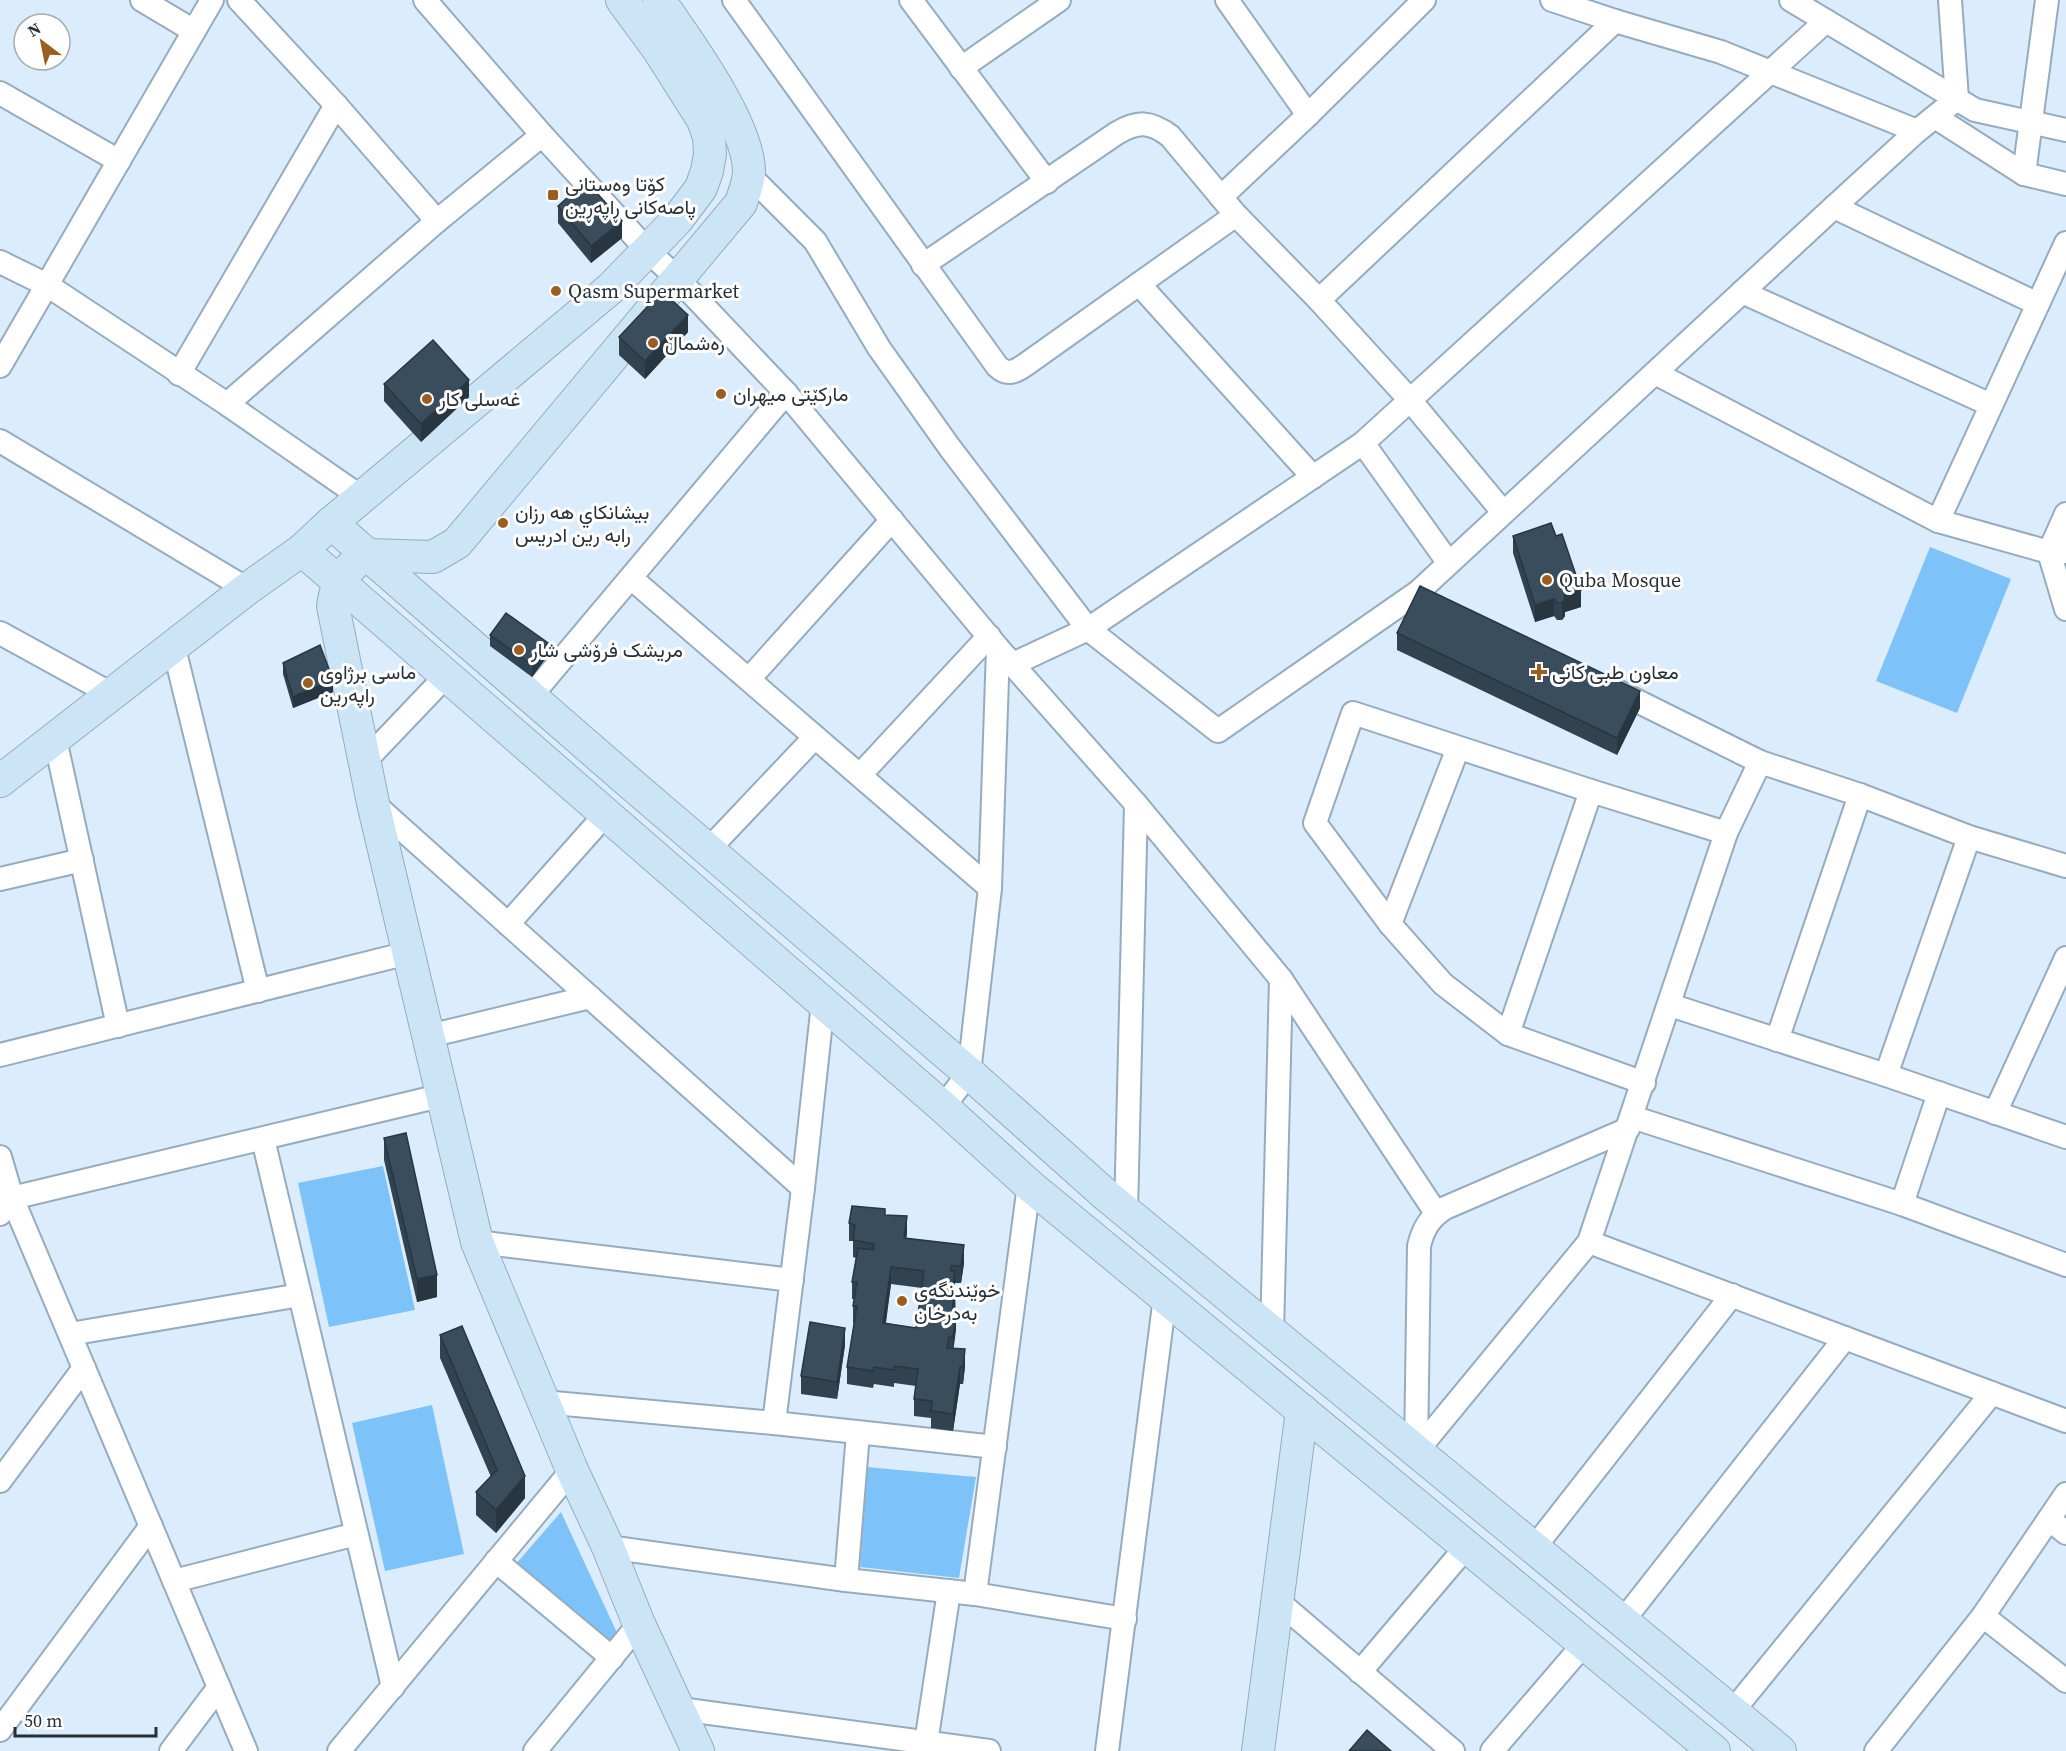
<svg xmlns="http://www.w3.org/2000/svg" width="2066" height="1751" font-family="'Source Serif 4',Vazirmatn,serif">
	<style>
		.green { fill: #7dc3f9 }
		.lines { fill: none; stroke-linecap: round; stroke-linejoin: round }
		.street-casing { stroke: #96acbe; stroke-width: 26 }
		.secondary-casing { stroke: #96acbe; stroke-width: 34 }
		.street { stroke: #fff; stroke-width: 22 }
		.secondary { stroke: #cce5f6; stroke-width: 32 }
		.wall { fill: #314250; fill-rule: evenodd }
		.shaded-wall { fill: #283641 }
		.building { fill: #394d5d; stroke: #283641; stroke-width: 1.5; fill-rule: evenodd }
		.poi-dot { fill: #9a5e20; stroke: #fff; stroke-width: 2 }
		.labels { text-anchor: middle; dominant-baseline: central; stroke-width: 6; stroke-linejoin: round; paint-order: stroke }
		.poi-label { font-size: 20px; fill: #273037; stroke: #fff; text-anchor: start }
	</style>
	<rect width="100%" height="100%" fill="#dbedfd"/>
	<!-- green -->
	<g class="green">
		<polygon points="1930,547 2011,579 1957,713 1876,681"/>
		<polygon points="383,1166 415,1310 329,1327 298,1183"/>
		<polygon points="432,1405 464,1554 385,1571 352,1423"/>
		<polygon points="867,1467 976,1477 959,1578 860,1567"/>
		<polygon points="561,1512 618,1635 610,1645 515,1565"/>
	</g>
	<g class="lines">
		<!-- street casing -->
		<g class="street-casing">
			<g id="street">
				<polyline points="142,0 194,31"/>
				<polyline points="239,0 336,105 437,221"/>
				<polyline points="425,0 542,135 648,251 678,279 786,393 998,648 1136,804 1281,979 1436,1213"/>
				<path d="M734,0l263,366c10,10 18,6 28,-1l211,-150"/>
				<polyline points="911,0 1047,182"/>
				<polyline points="1227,0 1308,115"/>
				<polyline points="1552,0 1615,21 1721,52 1917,131"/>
				<polyline points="1791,0 1975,110 2066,130"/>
				<polyline points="961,68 1059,0"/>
				<polyline points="0,93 119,161"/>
				<polyline points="1935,117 2024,174 2066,184"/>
				<polyline points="2024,174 2047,0"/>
				<polyline points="749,175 815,241 879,348 950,448 1088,629 1218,731 1418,592 1834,207 1917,131 1957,99 1950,0"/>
				<polyline points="1221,197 1308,115 1424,0"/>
				<polyline points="1834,207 2038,304"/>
				<polyline points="0,262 47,285 227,404 361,497"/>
				<path d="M923,265l194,-132c21,-12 33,-12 53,3l66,79 83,85"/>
				<polyline points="1139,284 1313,477"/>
				<polyline points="1742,292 1991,405"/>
				<polyline points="0,366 212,0"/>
				<polyline points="1655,373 1938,521 2049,552 2066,552"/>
				<polyline points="179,374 336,105"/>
				<polyline points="227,404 437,221 542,135"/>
				<polyline points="0,441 247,589"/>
				<polyline points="1363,443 1448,562"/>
				<polyline points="1503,512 1410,400 1319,300 1615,21"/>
				<polyline points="2066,514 2049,552 2066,609"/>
				<polyline points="1938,521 2066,243"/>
				<polyline points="631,578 990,888"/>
				<polyline points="0,633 113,695"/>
				<polyline points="174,648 258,991"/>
				<polyline points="1013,664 1088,629 1363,443 1826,21"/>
				<polyline points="749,679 892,520"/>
				<polyline points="1613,689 1760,762 1860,795 1969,837 2066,866"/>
				<polyline points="531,696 786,393"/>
				<polyline points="55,739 118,1026"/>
				<polyline points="365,761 446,676"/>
				<polyline points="860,775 989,636"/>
				<polyline points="373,803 803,1188"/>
				<polyline points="708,850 815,737"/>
				<polyline points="0,879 82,860"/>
				<polyline points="508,924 605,815"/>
				<polyline points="1390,924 1458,748"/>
				<polyline points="1670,1005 1886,1075 2066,1137"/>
				<polyline points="1508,1034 1591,791"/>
				<polyline points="429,1036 590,997"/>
				<polyline points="1777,1040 1860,795"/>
				<polyline points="0,1055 408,953"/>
				<polyline points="1886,1075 1969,837"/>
				<polyline points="1644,1083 1508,1034 1443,984 1390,924 1315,823 1353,713 1591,791 1726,833"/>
				<polyline points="943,1107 969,1073 990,888 998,648"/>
				<polyline points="1995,1113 2066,958"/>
				<polyline points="1632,1117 1902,1204 2066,1265"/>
				<polyline points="263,1139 393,1687"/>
				<polyline points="0,1157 12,1198 246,1751"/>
				<polyline points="1902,1204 1939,1093"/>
				<polyline points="1126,1212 1136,804"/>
				<polyline points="0,1214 12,1198 444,1095"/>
				<polyline points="477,1242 792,1280"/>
				<polyline points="1589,1242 2066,1421"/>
				<polyline points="1272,1333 1281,979"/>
				<polyline points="70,1334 300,1295"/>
				<polyline points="543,1402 774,1423 995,1447"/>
				<polyline points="774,1423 803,1188 823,1003"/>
				<polyline points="1416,1452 1589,1242 1726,833 1760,762"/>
				<path d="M1416,1452l3,-206c4,-17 11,-29 26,-38l183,-79"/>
				<polyline points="0,1481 84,1368"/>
				<polyline points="2049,1519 2066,1533"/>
				<polyline points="608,1547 846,1580 975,1594 1125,1619"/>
				<polyline points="1534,1548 1732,1295"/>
				<polyline points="496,1561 612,1658"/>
				<polyline points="846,1580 858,1433"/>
				<polyline points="174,1581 356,1534"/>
				<polyline points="975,1594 1029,1185"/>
				<polyline points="1279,1602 1453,1751"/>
				<polyline points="1983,1616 2066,1681"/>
				<polyline points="1622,1622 1845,1338"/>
				<polyline points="1360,1672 1467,1546"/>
				<polyline points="680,1709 989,1751"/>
				<polyline points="1732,1712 1992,1393"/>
				<polyline points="0,1730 151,1526"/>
				<polyline points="926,1743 949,1591"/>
				<polyline points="171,1751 219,1687"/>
				<polyline points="339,1751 572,1470"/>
				<polyline points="535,1751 639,1624"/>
				<polyline points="1107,1751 1165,1297"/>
				<polyline points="1492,1751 1584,1644"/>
				<polyline points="1876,1751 1983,1616 2066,1494"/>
			</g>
		</g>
		<!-- secondary casing -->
		<g class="secondary-casing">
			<g id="secondary">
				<path d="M659,0c28,40 89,123 90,171 0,11 -5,22 -8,32l-284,340 -24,14 -65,-2c-22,11 -32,27 -35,51l40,197 104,439 95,228 36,77 31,77 59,127"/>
				<polyline points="331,523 630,783 969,1073 1107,1196 1780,1751"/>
				<polyline points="302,550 943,1107 1029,1185 1714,1751"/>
				<polyline points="0,781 247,589 302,550 331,523 611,288 677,220 701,188 707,171 710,154 709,137 703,120 658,49 622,0"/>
				<polyline points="1258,1751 1302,1410"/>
			</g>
		</g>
		<!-- street -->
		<use href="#street" class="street"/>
		<!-- secondary -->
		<use href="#secondary" class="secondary"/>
	</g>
	<!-- wall -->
	<g class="wall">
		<polygon points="558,206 622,238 591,263 558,223"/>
		<polygon points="688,332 645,379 619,355 619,337"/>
		<polygon points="384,384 469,397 421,442 384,401"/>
		<polygon points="1513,536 1581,607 1565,612 1565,616 1562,620 1557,620 1554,616 1535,622 1513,553"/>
		<polygon points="1397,633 1640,708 1617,755 1397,650"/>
		<polygon points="490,635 548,655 532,677 490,646"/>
		<polygon points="283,663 333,692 293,708 283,674"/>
		<polygon points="384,1138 437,1297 417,1302 384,1160"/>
		<path d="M885,1215l22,18 -1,5 58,25 -3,20h-6l1,46 -3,19 12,18 -2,18h-3l-7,47 -22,-3v-10l-17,-2v-17l2,-13 -22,-3v4l-20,-3 -1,4 -26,-4v-17l7,-44h-1v-17l1,-7h-2v-17l4,-24 -3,-1v-16h-4v-18zM891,1284l31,4 -6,40 -30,-5z"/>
		<polygon points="440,1335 525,1498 496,1533 476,1515 476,1492 491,1477 440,1358"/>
		<polygon points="845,1345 837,1399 801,1394 801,1376"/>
	</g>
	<!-- shaded-wall -->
	<g class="shaded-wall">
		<polygon points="622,221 622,238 591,263 591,246"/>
		<polygon points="688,315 688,332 645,379 645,361"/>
		<polygon points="469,380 469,397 421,442 421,424"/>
		<polygon points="1581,590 1581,607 1565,612 1565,616 1562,620 1562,603 1564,595"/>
		<polygon points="1554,599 1554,616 1535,622 1535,605"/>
		<polygon points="548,643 548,655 532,677 532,665"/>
		<polygon points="333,680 333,692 293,708 293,697"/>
		<polygon points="1640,691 1640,708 1617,755 1617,738"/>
		<polygon points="907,1216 907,1233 904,1255 904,1238"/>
		<polygon points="964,1245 964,1263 961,1283 961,1266"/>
		<polygon points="891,1267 891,1284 883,1340 883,1323"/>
		<polygon points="955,1271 955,1288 952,1308 952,1291"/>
		<polygon points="437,1275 437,1297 417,1302 417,1279"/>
		<polygon points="955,1291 955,1308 952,1329 952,1312"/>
		<polygon points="956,1312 956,1329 953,1354 953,1337"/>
		<polygon points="845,1328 845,1345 837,1399 837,1382"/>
		<polygon points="965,1349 965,1366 963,1384 963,1367"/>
		<polygon points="960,1367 960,1384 953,1431 953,1414"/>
		<polygon points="525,1476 525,1498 496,1533 496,1510"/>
	</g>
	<!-- building -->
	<g class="building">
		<polygon points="586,181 622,221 591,246 558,206"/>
		<polygon points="662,291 688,315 645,361 619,337"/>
		<polygon points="433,340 469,380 421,424 384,384"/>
		<polygon points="1551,523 1556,536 1562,534 1581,590 1564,595 1565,599 1562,603 1557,603 1554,599 1535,605 1513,536"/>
		<polygon points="1420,586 1640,691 1617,738 1397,633"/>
		<polygon points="506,613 548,643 532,665 490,635"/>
		<polygon points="320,645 333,680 293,697 283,663"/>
		<polygon points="406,1133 437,1275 417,1279 384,1138"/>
		<path d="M852,1206l33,3v6l22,1 -3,22 60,7 -3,21h-10v5h4l-3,20h3l-3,21h4l-3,25h-4l-2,11 18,1 -2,18h-3l-7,47 -22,-3 1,-10 -18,-2 4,-30 -24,-3v4l-20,-3 -1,4 -26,-4 10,-61h-4l4,-24h-5l6,-34 15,2 1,-6 -21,-4 2,-15 -6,-2zM891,1267l33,4 -8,57 -33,-5z"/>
		<polygon points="810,1322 845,1328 837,1382 801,1376"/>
		<polygon points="462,1326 525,1476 496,1510 476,1492 497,1470 440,1335"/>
		<polygon points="1367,1730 1391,1751 1349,1751"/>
	</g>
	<!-- markers -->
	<g class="poi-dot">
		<rect x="547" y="189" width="12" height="12" rx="3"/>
		<circle cx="556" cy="291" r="6"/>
		<circle cx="653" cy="343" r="6"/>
		<circle cx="721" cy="394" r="6"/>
		<circle cx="427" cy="399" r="6"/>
		<circle cx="503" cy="523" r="6"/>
		<circle cx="1547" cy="580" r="6"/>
		<circle cx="519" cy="650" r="6"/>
		<path d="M1536 663h6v6h6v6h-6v6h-6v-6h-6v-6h6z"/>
		<circle cx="308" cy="683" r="6"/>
		<circle cx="902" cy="1301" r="6"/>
	</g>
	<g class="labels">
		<!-- poi labels -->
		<g class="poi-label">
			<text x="565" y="184">كۆتا وەستانی<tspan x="565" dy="23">پاصەکانی ڕاپەڕین</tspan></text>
			<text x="568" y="291">Qasm Supermarket</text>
			<text x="665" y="343">رەشماڵ</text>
			<text x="733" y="394">مارکێتی میهران</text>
			<text x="439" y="399">غەسلی کار</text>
			<text x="515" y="512">بيشانكاي هه رزان<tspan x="515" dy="23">رابه رين ادريس</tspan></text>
			<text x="1559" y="580">Quba Mosque</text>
			<text x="531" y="650">مریشک فرۆشی شار</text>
			<text x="320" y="672">ماسی برژاوی<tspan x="320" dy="23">راپەرین</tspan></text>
			<text x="1552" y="672">معاون طبی کانی</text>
			<text x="914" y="1290">خوێندنگەی<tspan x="914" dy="23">بەدرخان</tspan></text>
		</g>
	</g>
	<!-- north arrow -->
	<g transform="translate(42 42) rotate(328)"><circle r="28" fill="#ffffff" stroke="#a9acaf" stroke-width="1.5"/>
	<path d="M0-4.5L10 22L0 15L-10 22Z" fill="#9a5e20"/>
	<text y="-9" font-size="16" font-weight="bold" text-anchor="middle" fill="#273037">N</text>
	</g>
	<!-- scale -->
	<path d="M15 1727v9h141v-9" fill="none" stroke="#273037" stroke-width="3"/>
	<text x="24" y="1727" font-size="18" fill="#273037" stroke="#ffffff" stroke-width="4.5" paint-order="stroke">50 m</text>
</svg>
